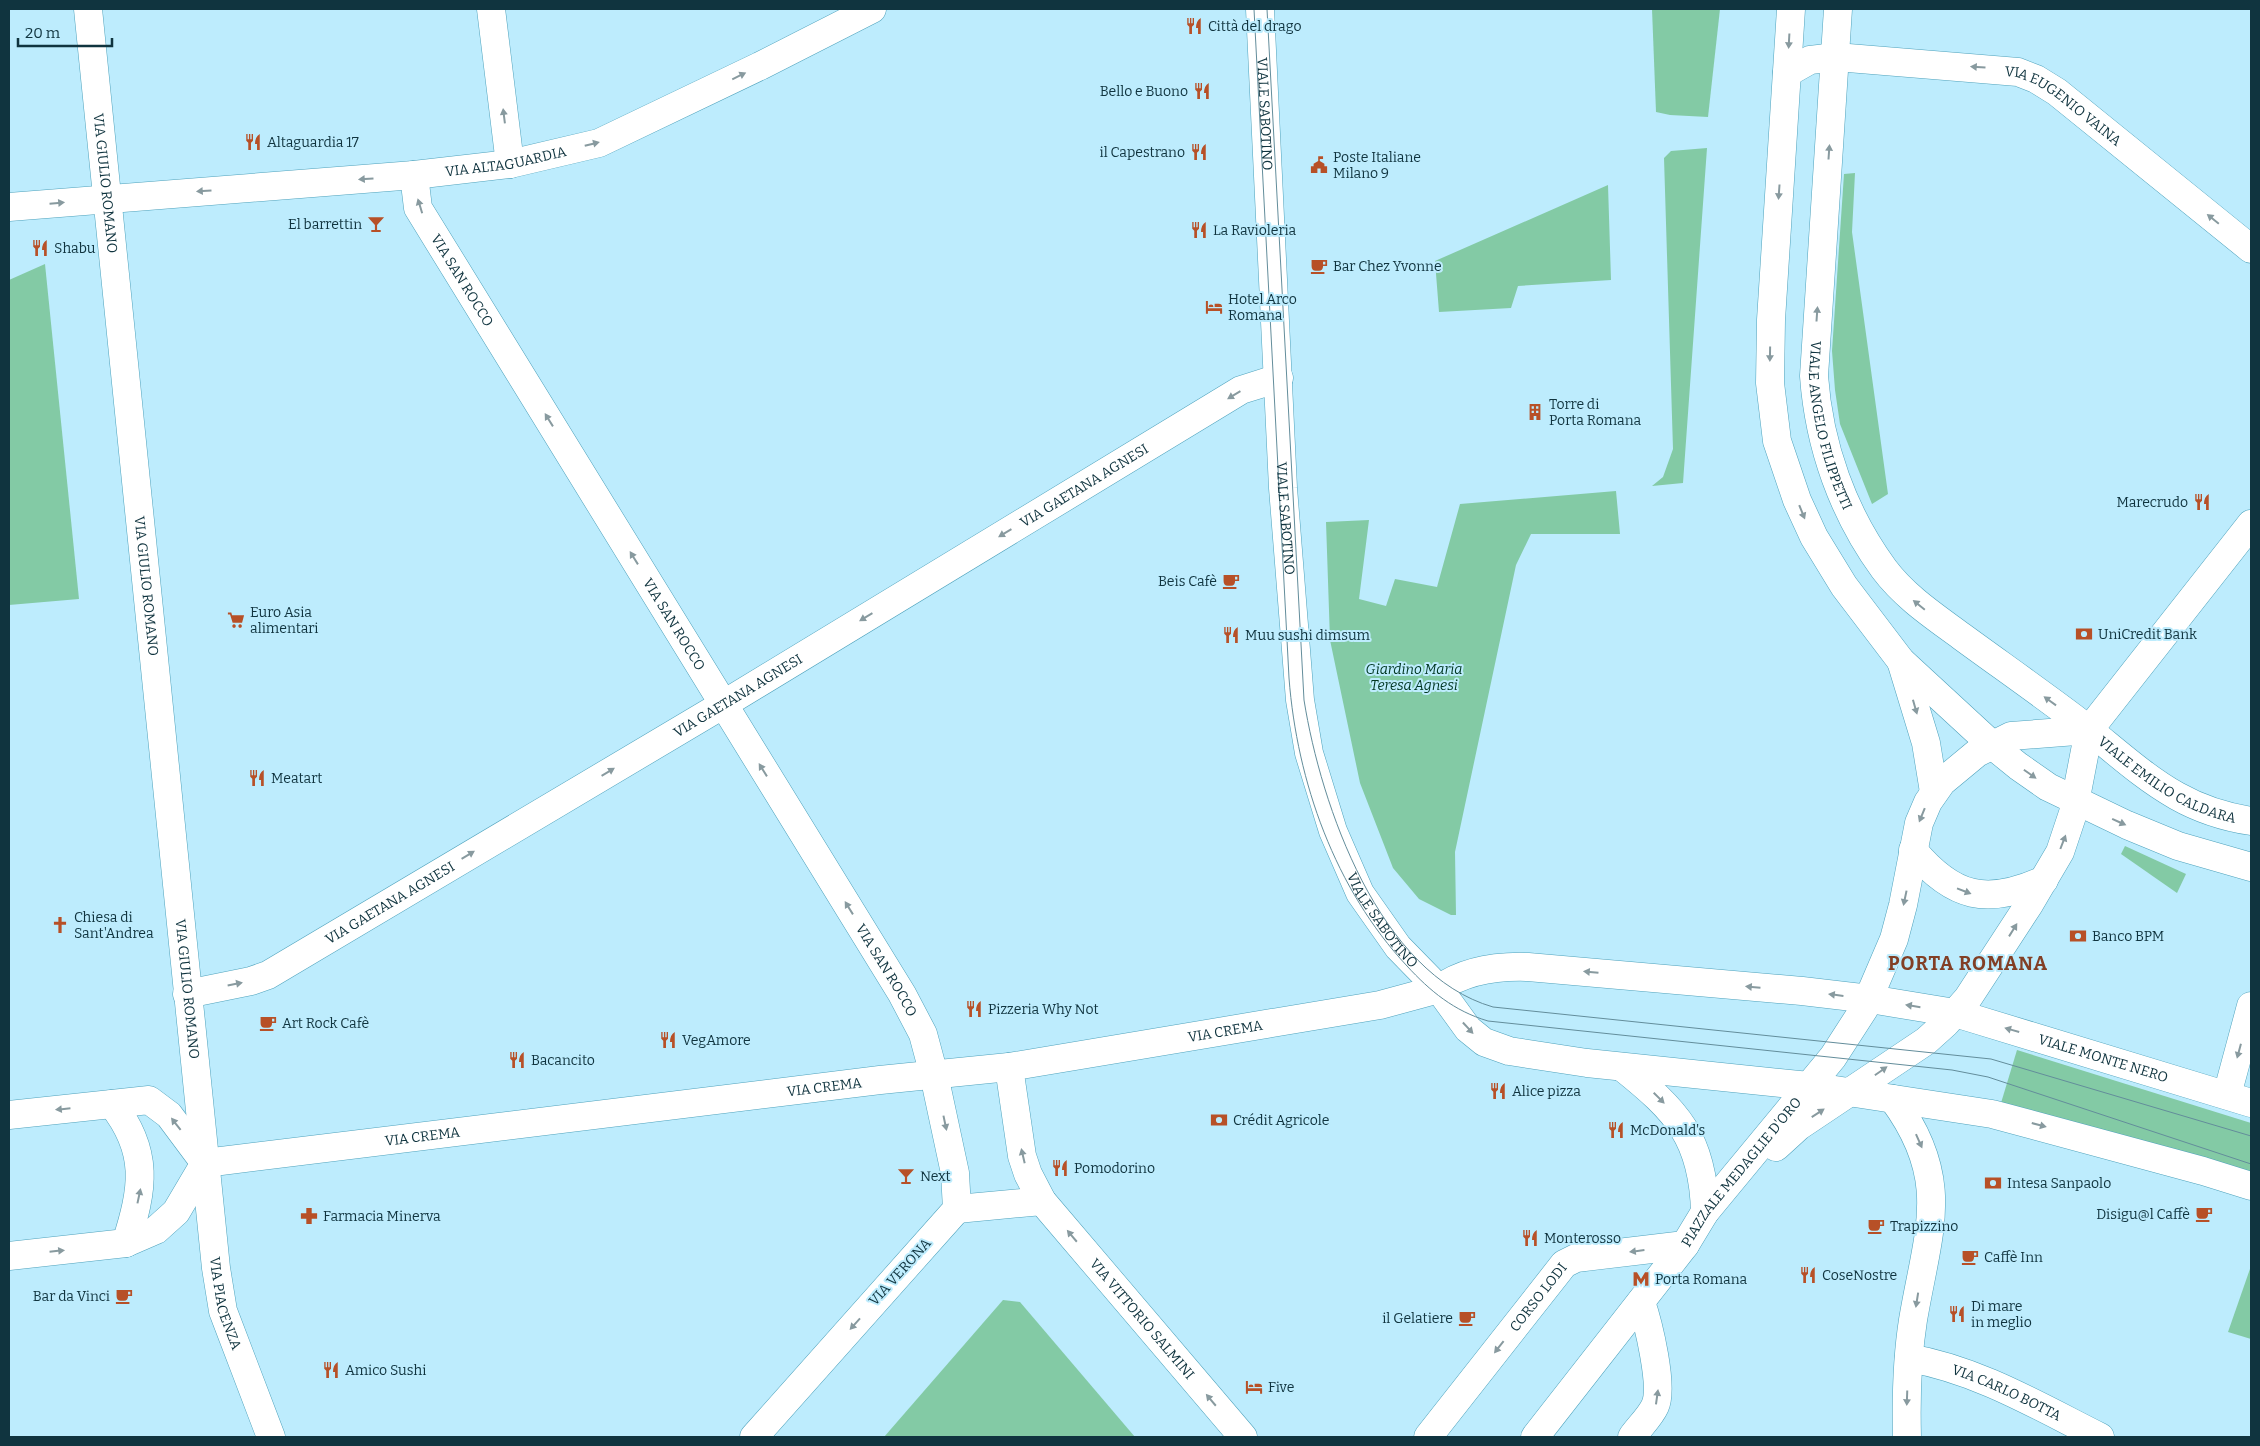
<svg xmlns="http://www.w3.org/2000/svg" width="2260" height="1446" font-family="Bitter,serif">
	<style>
		.green { fill: #83caa5 }
		.lines { fill: none; stroke-linecap: round; stroke-linejoin: round }
		.street-casing { stroke: #4ea2bc; stroke-width: 29 }
		.secondary-casing { stroke: #4ea2bc; stroke-width: 29 }
		.street { stroke: #fff; stroke-width: 28 }
		.secondary { stroke: #fff; stroke-width: 28 }
		.tram { stroke: #638d9b; stroke-width: 1 }
		.oneway { fill: #889a9f }
		.labels { text-anchor: middle; dominant-baseline: central; stroke-width: 4; stroke-linejoin: round; paint-order: stroke }
		.poi-label { font-size: 14px; fill: #10343f; stroke: #bdecfd; text-anchor: start }
		.street-label { font-size: 14px; fill: #10343f; stroke: #bdecfd }
		.park-label { font-size: 14px; font-style: italic; fill: #003621; stroke: #bdecfd }
		.district-label { font-size: 19px; font-weight: bold; letter-spacing: 1px; fill: #823f25; stroke: #bdecfd }
	</style>
	<rect width="100%" height="100%" fill="#bdecfd"/>
	<!-- green -->
	<g class="green">
		<polygon points="1652,9 1720,9 1708,117 1670,115 1656,112"/>
		<polygon points="1707,148 1683,483 1652,486 1663,477 1673,449 1664,158 1671,151"/>
		<polygon points="1855,173 1852,232 1888,494 1872,504 1840,424 1835,390 1832,351 1844,174"/>
		<polygon points="1608,185 1611,280 1518,286 1511,308 1439,312 1435,261"/>
		<polygon points="45,264 79,599 9,605 9,280"/>
		<polygon points="1616,491 1620,534 1531,534 1516,565 1455,852 1456,915 1451,915 1419,899 1393,868 1360,783 1330,640 1326,522 1369,520 1359,599 1386,606 1395,579 1437,587 1460,504"/>
		<polygon points="2125,846 2186,874 2177,893 2121,854"/>
		<polygon points="2017,1050 2251,1123 2251,1181 2001,1103"/>
		<polygon points="2251,1266 2251,1339 2228,1332"/>
		<polygon points="1003,1300 1020,1302 1135,1437 884,1437"/>
	</g>
	<g class="lines">
		<!-- street casing -->
		<g class="street-casing">
			<g id="street">
				<path id="s1" d="M88,9l128,1259 7,43 48,126"/>
				<polyline points="491,9 510,164"/>
				<path id="s2" d="M1787,73l23,-13 26,-3 182,15 18,7 21,13 194,157"/>
				<path id="s3" d="M414,175l4,33 484,786 21,40 11,41 21,98 2,36 -203,228"/>
				<path id="s4" d="M9,207l405,-32 96,-11 89,-21 161,-77 112,-57"/>
				<path id="s5" d="M187,994l64,-13 17,-6 456,-271 517,-314 38,-12"/>
				<path id="s6" d="M1009,1067l13,89 6,18 14,27 201,236"/>
				<polyline points="2227,1095 2251,1006"/>
				<path d="M1893,1099c60,81 35,132 20,221 -6,38 -7,78 -6,117"/>
				<path d="M112,1104c38,48 31,85 14,139"/>
				<polyline points="9,1115 149,1100 169,1115 204,1162"/>
				<path id="s7" d="M205,1163l675,-83 129,-13 371,-62 59,-16"/>
				<polyline points="957,1209 1042,1201"/>
				<polyline points="9,1256 126,1243 156,1230 176,1212 205,1163"/>
				<path id="s8" d="M1909,1358c69,12 129,48 191,79"/>
				<path id="s9" d="M1428,1437l136,-173 12,-6 109,-13"/>
				<path d="M1632,1437c7,-10 18,-20 23,-31 9,-19 -7,-84 -14,-104"/>
			</g>
		</g>
		<!-- secondary casing -->
		<g class="secondary-casing">
			<g id="secondary">
				<path id="s10" d="M1260,9l23,479 17,212 9,53 24,78 27,62 38,54 41,42 29,40 16,13 25,9 78,12 222,23 183,28 211,57 48,15"/>
				<polyline points="1791,9 1771,320 1770,383 1777,441 1797,500 1814,537 1844,586 1901,661 1991,744 2018,766 2048,787 2127,825 2178,846 2251,867"/>
				<path id="s11" d="M1838,9l-24,367c5,70 29,137 70,193 21,28 50,47 77,67 37,27 74,53 110,80 35,26 67,58 106,80 23,13 48,21 74,25"/>
				<polyline points="1901,661 1926,743 1934,792"/>
				<path d="M1913,850c40,48 74,56 131,30"/>
				<path id="s12" d="M1439,989c26,-19 58,-23 89,-22l274,24 68,8 85,14 296,90"/>
				<path d="M1622,1067c55,44 81,71 83,145"/>
				<polyline points="1776,1147 1799,1126 1926,1041 1946,1023 1968,998 2030,903 2060,852 2073,813 2089,730 2251,524"/>
				<path id="s13" d="M1535,1437l150,-192 20,-33 128,-155 31,-48 30,-70 9,-34 16,-82 9,-21 14,-20 35,-29 34,-17 78,-6"/>
			</g>
		</g>
		<!-- street -->
		<use href="#street" class="street"/>
		<!-- secondary -->
		<use href="#secondary" class="secondary"/>
		<!-- tram -->
		<g class="tram">
			<path d="M1254,9l35,669c8,104 46,211 118,288 23,25 47,45 81,55l464,49 36,7 263,87"/>
			<path d="M1267,9l37,691c17,106 75,274 189,307l498,52 260,77"/>
		</g>
	</g>
	<!-- one-way arrows -->
	<defs><path id="oneway-solid" d="M-6-.8H1V-3.2L6.5 0L1 3.2V.8H-6Z" transform="scale(1.25)"/></defs>
	<g class="oneway">
		<use href="#oneway-solid" transform="translate(1789 41) rotate(93)"/>
		<use href="#oneway-solid" transform="translate(1978 67) rotate(-176)"/>
		<use href="#oneway-solid" transform="translate(739 76) rotate(-26)"/>
		<use href="#oneway-solid" transform="translate(504 116) rotate(-97)"/>
		<use href="#oneway-solid" transform="translate(592 144) rotate(-14)"/>
		<use href="#oneway-solid" transform="translate(1829 152) rotate(-86)"/>
		<use href="#oneway-solid" transform="translate(366 179) rotate(176)"/>
		<use href="#oneway-solid" transform="translate(204 191) rotate(176)"/>
		<use href="#oneway-solid" transform="translate(1779 192) rotate(94)"/>
		<use href="#oneway-solid" transform="translate(57 203) rotate(-5)"/>
		<use href="#oneway-solid" transform="translate(420 206) rotate(-107)"/>
		<use href="#oneway-solid" transform="translate(2213 219) rotate(-141)"/>
		<use href="#oneway-solid" transform="translate(1817 314) rotate(-86)"/>
		<use href="#oneway-solid" transform="translate(1770 354) rotate(91)"/>
		<use href="#oneway-solid" transform="translate(1234 395) rotate(149)"/>
		<use href="#oneway-solid" transform="translate(549 420) rotate(-122)"/>
		<use href="#oneway-solid" transform="translate(1802 512) rotate(68)"/>
		<use href="#oneway-solid" transform="translate(1005 533) rotate(149)"/>
		<use href="#oneway-solid" transform="translate(634 558) rotate(-122)"/>
		<use href="#oneway-solid" transform="translate(1919 605) rotate(-141)"/>
		<use href="#oneway-solid" transform="translate(866 617) rotate(149)"/>
		<use href="#oneway-solid" transform="translate(2050 701) rotate(-144)"/>
		<use href="#oneway-solid" transform="translate(1915 707) rotate(74)"/>
		<use href="#oneway-solid" transform="translate(763 770) rotate(-122)"/>
		<use href="#oneway-solid" transform="translate(608 772) rotate(-31)"/>
		<use href="#oneway-solid" transform="translate(2030 774) rotate(35)"/>
		<use href="#oneway-solid" transform="translate(1922 815) rotate(112)"/>
		<use href="#oneway-solid" transform="translate(2119 822) rotate(24)"/>
		<use href="#oneway-solid" transform="translate(2063 842) rotate(-69)"/>
		<use href="#oneway-solid" transform="translate(468 855) rotate(-31)"/>
		<use href="#oneway-solid" transform="translate(1964 891) rotate(21)"/>
		<use href="#oneway-solid" transform="translate(1905 898) rotate(102)"/>
		<use href="#oneway-solid" transform="translate(849 908) rotate(-122)"/>
		<use href="#oneway-solid" transform="translate(2013 930) rotate(-58)"/>
		<use href="#oneway-solid" transform="translate(1591 972) rotate(-175)"/>
		<use href="#oneway-solid" transform="translate(235 984) rotate(-11)"/>
		<use href="#oneway-solid" transform="translate(1753 987) rotate(-175)"/>
		<use href="#oneway-solid" transform="translate(1836 995) rotate(-173)"/>
		<use href="#oneway-solid" transform="translate(1913 1006) rotate(-171)"/>
		<use href="#oneway-solid" transform="translate(1468 1028) rotate(47)"/>
		<use href="#oneway-solid" transform="translate(2012 1030) rotate(-164)"/>
		<use href="#oneway-solid" transform="translate(2239 1051) rotate(105)"/>
		<use href="#oneway-solid" transform="translate(1881 1071) rotate(-35)"/>
		<use href="#oneway-solid" transform="translate(1659 1098) rotate(45)"/>
		<use href="#oneway-solid" transform="translate(63 1109) rotate(174)"/>
		<use href="#oneway-solid" transform="translate(1818 1113) rotate(-33)"/>
		<use href="#oneway-solid" transform="translate(945 1123) rotate(78)"/>
		<use href="#oneway-solid" transform="translate(176 1124) rotate(-128)"/>
		<use href="#oneway-solid" transform="translate(2039 1125) rotate(15)"/>
		<use href="#oneway-solid" transform="translate(1919 1141) rotate(66)"/>
		<use href="#oneway-solid" transform="translate(1023 1156) rotate(-103)"/>
		<use href="#oneway-solid" transform="translate(139 1196) rotate(-78)"/>
		<use href="#oneway-solid" transform="translate(1072 1236) rotate(-130)"/>
		<use href="#oneway-solid" transform="translate(57 1251) rotate(-6)"/>
		<use href="#oneway-solid" transform="translate(1637 1251) rotate(173)"/>
		<use href="#oneway-solid" transform="translate(1917 1300) rotate(99)"/>
		<use href="#oneway-solid" transform="translate(855 1324) rotate(132)"/>
		<use href="#oneway-solid" transform="translate(1499 1347) rotate(128)"/>
		<use href="#oneway-solid" transform="translate(1657 1397) rotate(-82)"/>
		<use href="#oneway-solid" transform="translate(1907 1398) rotate(92)"/>
		<use href="#oneway-solid" transform="translate(1211 1400) rotate(-130)"/>
	</g>
	<!-- icons -->
	<defs>
		<g id="restaurant-bare" transform="scale(1.35)"><path d="M-5-6h1v4h1v-4h1v4h1v-4h1v5L-1.5 .5V6h-2V.5L-5-1ZM5-6V6H3V1.5H1.5Q1.5-4 5-6Z" fill="#b75027" stroke="#bdecfd" stroke-width="2.5" paint-order="stroke"/></g>
		<g id="civic-bare" transform="scale(1.35)"><path d="M-.6-6.5H3V-4.5H.6V-3L4-1V1h2V6H-6V1h2V-1L-.6-3ZM-1.2 2.5V6h2.4V2.5Z" fill="#b75027" stroke="#bdecfd" stroke-width="2.5" paint-order="stroke"/></g>
		<g id="bar-bare" transform="scale(1.35)"><path d="M-6-5H6L.8 .8V4.5H3.5V6h-7V4.5H-.8V.8Z" fill="#b75027" stroke="#bdecfd" stroke-width="2.5" paint-order="stroke"/></g>
		<g id="cafe-bare" transform="scale(1.35)"><path d="M-5.5-4.5H6V0H3Q3 3.5 0 3.5H-2.5Q-5.5 3.5-5.5 0ZM3-3.2v2h1.7v-2ZM-6 4.5H4V6H-6Z" fill="#b75027" stroke="#bdecfd" stroke-width="2.5" paint-order="stroke"/></g>
		<g id="hotel-bare" transform="scale(1.35)"><path d="M-6-4.5h1.5V1H6V5H4.5V3h-9V5H-6ZM-4 0a1.8 1.8 0 1 1 3.6 0ZM.5 0V-2.5h3Q6-2.5 6 0Z" fill="#b75027" stroke="#bdecfd" stroke-width="2.5" paint-order="stroke"/></g>
		<g id="building-bare" transform="scale(1.35)"><path d="M-4-6H4V6H1V3H-1V6H-4ZM-2.5-4.3h1.7v1.8h-1.7ZM.8-4.3h1.7v1.8H.8ZM-2.5-1h1.7V.8h-1.7ZM.8-1h1.7V.8H.8Z" fill="#b75027" stroke="#bdecfd" stroke-width="2.5" paint-order="stroke"/></g>
		<g id="supermarket-bare" transform="scale(1.35)"><path d="M-6-5.5h2.5l.6 2H6L4.5 2H-2.5L-4.4-4H-6ZM-1.5 3.2a1.3 1.3 0 1 0 .1 0ZM3 3.2a1.3 1.3 0 1 0 .1 0Z" fill="#b75027" stroke="#bdecfd" stroke-width="2.5" paint-order="stroke"/></g>
		<g id="bank-bare" transform="scale(1.35)"><path d="M-6-4H6V4H-6ZM0-2.3a2.3 2.3 0 1 0 0 4.6a2.3 2.3 0 1 0 0-4.6Z" fill="#b75027" stroke="#bdecfd" stroke-width="2.5" paint-order="stroke"/></g>
		<g id="church-bare" transform="scale(1.35)"><path d="M-1.2-6h2.4v3.5h3.3v2.4h-3.3V6h-2.4V-.1h-3.3v-2.4h3.3Z" fill="#b75027" stroke="#bdecfd" stroke-width="2.5" paint-order="stroke"/></g>
		<g id="pharmacy-bare" transform="scale(1.35)"><path d="M-2-6h4v4h4v4h-4v4h-4v-4h-4v-4h4Z" fill="#b75027" stroke="#bdecfd" stroke-width="2.5" paint-order="stroke"/></g>
		<g id="metro-bare" transform="scale(1.35)"><path d="M-5.5 5V-5H-3L0 0L3-5H5.5V5H3V-.5L0 4L-3-.5V5Z" fill="#b75027" stroke="#bdecfd" stroke-width="2.5" paint-order="stroke"/></g>
	</defs>
	<g fill-rule="evenodd">
		<use href="#restaurant-bare" x="1194" y="26"/>
		<use href="#restaurant-bare" x="1202" y="91"/>
		<use href="#restaurant-bare" x="253" y="142"/>
		<use href="#restaurant-bare" x="1199" y="152"/>
		<use href="#civic-bare" x="1319" y="165"/>
		<use href="#bar-bare" x="376" y="224"/>
		<use href="#restaurant-bare" x="1199" y="230"/>
		<use href="#restaurant-bare" x="40" y="248"/>
		<use href="#cafe-bare" x="1319" y="266"/>
		<use href="#hotel-bare" x="1214" y="307"/>
		<use href="#building-bare" x="1535" y="412"/>
		<use href="#restaurant-bare" x="2202" y="502"/>
		<use href="#cafe-bare" x="1231" y="581"/>
		<use href="#supermarket-bare" x="236" y="620"/>
		<use href="#bank-bare" x="2084" y="634"/>
		<use href="#restaurant-bare" x="1231" y="635"/>
		<use href="#restaurant-bare" x="257" y="778"/>
		<use href="#church-bare" x="60" y="925"/>
		<use href="#bank-bare" x="2078" y="936"/>
		<use href="#restaurant-bare" x="974" y="1009"/>
		<use href="#cafe-bare" x="268" y="1023"/>
		<use href="#restaurant-bare" x="668" y="1040"/>
		<use href="#restaurant-bare" x="517" y="1060"/>
		<use href="#restaurant-bare" x="1498" y="1091"/>
		<use href="#bank-bare" x="1219" y="1120"/>
		<use href="#restaurant-bare" x="1616" y="1130"/>
		<use href="#restaurant-bare" x="1060" y="1168"/>
		<use href="#bar-bare" x="906" y="1176"/>
		<use href="#bank-bare" x="1993" y="1183"/>
		<use href="#cafe-bare" x="2204" y="1214"/>
		<use href="#pharmacy-bare" x="309" y="1216"/>
		<use href="#cafe-bare" x="1876" y="1226"/>
		<use href="#restaurant-bare" x="1530" y="1238"/>
		<use href="#cafe-bare" x="1970" y="1257"/>
		<use href="#restaurant-bare" x="1808" y="1275"/>
		<use href="#metro-bare" x="1641" y="1279"/>
		<use href="#cafe-bare" x="124" y="1296"/>
		<use href="#restaurant-bare" x="1957" y="1314"/>
		<use href="#cafe-bare" x="1467" y="1318"/>
		<use href="#restaurant-bare" x="331" y="1370"/>
		<use href="#hotel-bare" x="1254" y="1387"/>
	</g>
	<g class="labels">
		<!-- poi labels -->
		<g class="poi-label">
			<text x="1208" y="26">Città del drago</text>
			<text x="1188" y="91" text-anchor="end">Bello e Buono</text>
			<text x="267" y="142">Altaguardia 17</text>
			<text x="1185" y="152" text-anchor="end">il Capestrano</text>
			<text x="1333" y="157">Poste Italiane<tspan x="1333" dy="16">Milano 9</tspan></text>
			<text x="362" y="224" text-anchor="end">El barrettin</text>
			<text x="1213" y="230">La Ravioleria</text>
			<text x="54" y="248">Shabu</text>
			<text x="1333" y="266">Bar Chez Yvonne</text>
			<text x="1228" y="299">Hotel Arco<tspan x="1228" dy="16">Romana</tspan></text>
			<text x="1549" y="404">Torre di<tspan x="1549" dy="16">Porta Romana</tspan></text>
			<text x="2188" y="502" text-anchor="end">Marecrudo</text>
			<text x="1217" y="581" text-anchor="end">Beis Cafè</text>
			<text x="250" y="612">Euro Asia<tspan x="250" dy="16">alimentari</tspan></text>
			<text x="2098" y="634">UniCredit Bank</text>
			<text x="1245" y="635">Muu sushi dimsum</text>
			<text x="271" y="778">Meatart</text>
			<text x="74" y="917">Chiesa di<tspan x="74" dy="16">Sant'Andrea</tspan></text>
			<text x="2092" y="936">Banco BPM</text>
			<text x="988" y="1009">Pizzeria Why Not</text>
			<text x="282" y="1023">Art Rock Cafè</text>
			<text x="682" y="1040">VegAmore</text>
			<text x="531" y="1060">Bacancito</text>
			<text x="1512" y="1091">Alice pizza</text>
			<text x="1233" y="1120">Crédit Agricole</text>
			<text x="1630" y="1130">McDonald's</text>
			<text x="1074" y="1168">Pomodorino</text>
			<text x="920" y="1176">Next</text>
			<text x="2007" y="1183">Intesa Sanpaolo</text>
			<text x="2190" y="1214" text-anchor="end">Disigu@l Caffè</text>
			<text x="323" y="1216">Farmacia Minerva</text>
			<text x="1890" y="1226">Trapizzino</text>
			<text x="1544" y="1238">Monterosso</text>
			<text x="1984" y="1257">Caffè Inn</text>
			<text x="1822" y="1275">CoseNostre</text>
			<text x="1655" y="1279">Porta Romana</text>
			<text x="110" y="1296" text-anchor="end">Bar da Vinci</text>
			<text x="1971" y="1306">Di mare<tspan x="1971" dy="16">in meglio</tspan></text>
			<text x="1453" y="1318" text-anchor="end">il Gelatiere</text>
			<text x="345" y="1370">Amico Sushi</text>
			<text x="1268" y="1387">Five</text>
		</g>
		<!-- street labels -->
		<g class="street-label">
			<text stroke="none"><textPath href="#s2" startOffset="291">VIA EUGENIO VAINA</textPath></text>
			<text stroke="none"><textPath href="#s10" startOffset="105">VIALE SABOTINO</textPath></text>
			<text stroke="none"><textPath href="#s4" startOffset="499">VIA ALTAGUARDIA</textPath></text>
			<text stroke="none"><textPath href="#s1" startOffset="175">VIA GIULIO ROMANO</textPath></text>
			<text stroke="none"><textPath href="#s3" startOffset="118">VIA SAN ROCCO</textPath></text>
			<text stroke="none"><textPath href="#s11" startOffset="419">VIALE ANGELO FILIPPETTI</textPath></text>
			<text stroke="none"><textPath href="#s5" startOffset="1035">VIA GAETANA AGNESI</textPath></text>
			<text stroke="none"><textPath href="#s10" startOffset="510">VIALE SABOTINO</textPath></text>
			<text stroke="none"><textPath href="#s1" startOffset="580">VIA GIULIO ROMANO</textPath></text>
			<text stroke="none"><textPath href="#s3" startOffset="522">VIA SAN ROCCO</textPath></text>
			<text stroke="none"><textPath href="#s5" startOffset="630">VIA GAETANA AGNESI</textPath></text>
			<text stroke="none"><textPath href="#s11" startOffset="931">VIALE EMILIO CALDARA</textPath></text>
			<text stroke="none"><textPath href="#s5" startOffset="225">VIA GAETANA AGNESI</textPath></text>
			<text stroke="none"><textPath href="#s10" startOffset="930">VIALE SABOTINO</textPath></text>
			<text stroke="none"><textPath href="#s3" startOffset="928">VIA SAN ROCCO</textPath></text>
			<text stroke="none"><textPath href="#s1" startOffset="985">VIA GIULIO ROMANO</textPath></text>
			<text stroke="none"><textPath href="#s7" startOffset="1029">VIA CREMA</textPath></text>
			<text stroke="none"><textPath href="#s12" startOffset="678">VIALE MONTE NERO</textPath></text>
			<text stroke="none"><textPath href="#s7" startOffset="624">VIA CREMA</textPath></text>
			<text stroke="none"><textPath href="#s7" startOffset="219">VIA CREMA</textPath></text>
			<text stroke="none"><textPath href="#s13" startOffset="336">PIAZZALE MEDAGLIE D'ORO</textPath></text>
			<text transform="translate(900 1272) rotate(-48)">VIA VERONA</text>
			<text stroke="none"><textPath href="#s9" startOffset="178">CORSO LODI</textPath></text>
			<text stroke="none"><textPath href="#s1" startOffset="1302">VIA PIACENZA</textPath></text>
			<text stroke="none"><textPath href="#s6" startOffset="294">VIA VITTORIO SALMINI</textPath></text>
			<text stroke="none"><textPath href="#s8" startOffset="104">VIA CARLO BOTTA</textPath></text>
		</g>
		<!-- park labels -->
		<g class="park-label">
			<text x="1414" y="669">Giardino Maria<tspan x="1414" dy="16">Teresa Agnesi</tspan></text>
		</g>
		<!-- district labels -->
		<g class="district-label">
			<text x="1968" y="963">PORTA ROMANA</text>
		</g>
	</g>
	<!-- border -->
	<rect width="2260" height="1446" fill="none" stroke="#10343f" stroke-width="20"/>
	<!-- scale -->
	<path d="M18 38v8h94v-8" fill="none" stroke="#10343f" stroke-width="2.5"/>
	<text x="25" y="38" font-size="15" fill="#10343f" stroke="#bdecfd" stroke-width="4" paint-order="stroke">20 m</text>
</svg>
